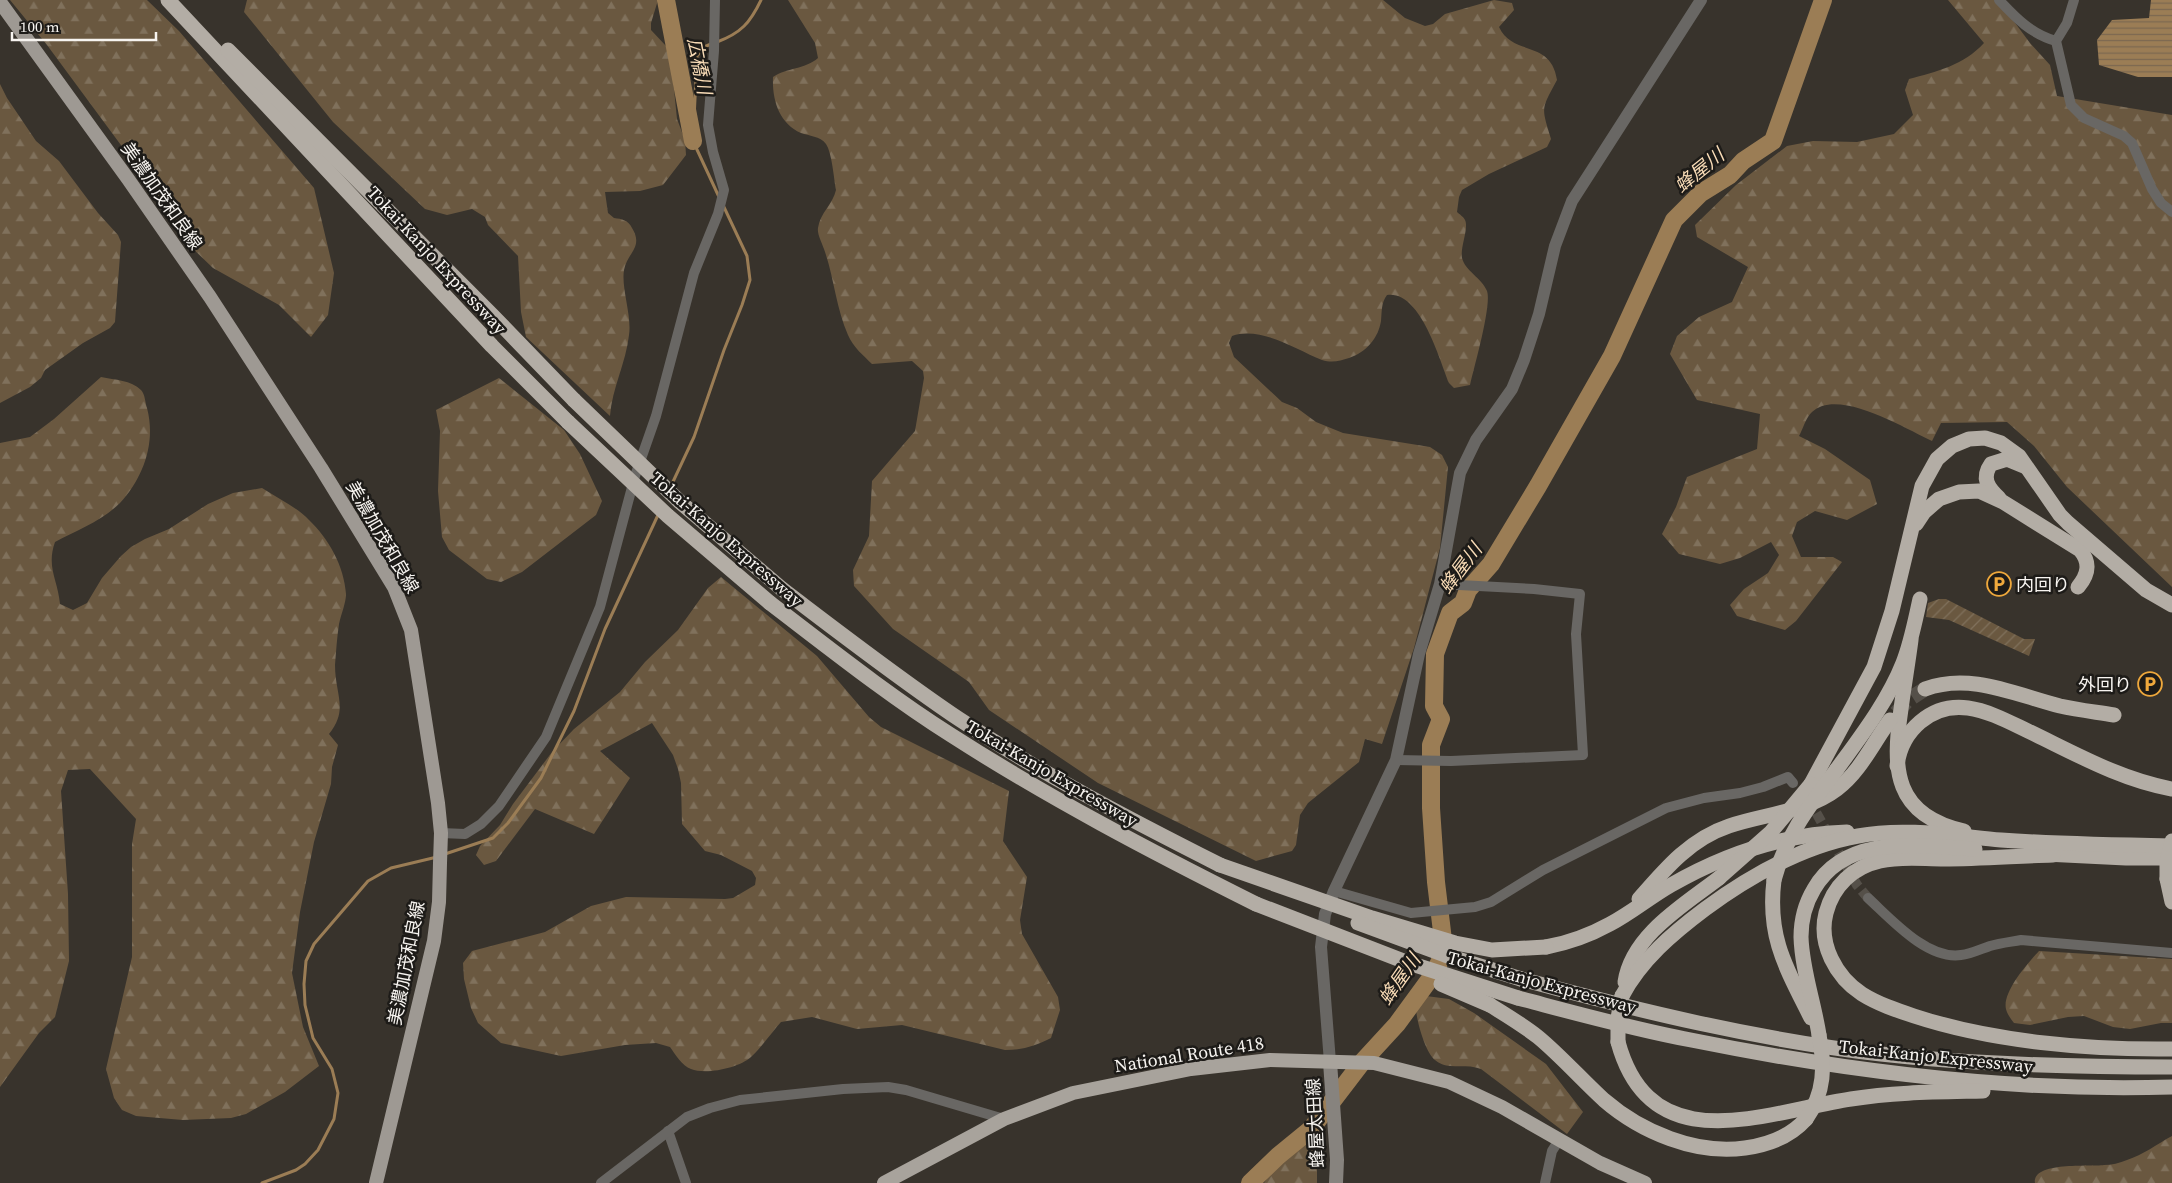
<svg xmlns="http://www.w3.org/2000/svg" width="2172" height="1183" font-family="'Source Serif 4','Noto Sans JP',serif">
	<style>
		.forest { fill: url(#forest-firs) }
		.garden { fill: url(#garden-furrows) }
		.water { fill: url(#water-rules) }
		.lines { fill: none; stroke-linecap: round; stroke-linejoin: round }
		.stream { stroke: #9b7d55; stroke-width: 3 }
		.river { stroke: #9b7d55; stroke-width: 18 }
		.minor-tunnel { stroke: #555049; stroke-width: 10; stroke-dasharray: 10 5; stroke-linecap: butt }
		.motorway-tunnel { stroke: #555049; stroke-width: 15; stroke-dasharray: 15 8; stroke-linecap: butt }
		.minor { stroke: #696764; stroke-width: 10 }
		.tertiary { stroke: #696764; stroke-width: 12 }
		.secondary { stroke: #87837e; stroke-width: 14 }
		.primary { stroke: #9e9993; stroke-width: 14 }
		.trunk { stroke: #a8a39c; stroke-width: 14 }
		.motorway { stroke: #b3ada5; stroke-width: 15 }
		.motorway-bridge { stroke: #b3ada5; stroke-width: 15 }
		.labels { text-anchor: middle; dominant-baseline: central; stroke-width: 5; stroke-linejoin: round; paint-order: stroke }
		.street-label { font-size: 18px; fill: #f7f4f0; stroke: #1d1b18 }
		.poi-label { font-size: 18px; fill: #f7f4f0; stroke: #1d1b18; text-anchor: start }
		.water-label { font-size: 19px; font-style: italic; fill: #f8dbb6; stroke: #1d1b18 }
	</style>
	<defs>
		<pattern id="forest-firs" width="22" height="20" patternUnits="userSpaceOnUse" patternTransform="scale(1.25)"><rect width="22" height="20" fill="#6a5840"/><path d="M5 1l3.5 6h-7zM16 11l3.5 6h-7z" fill="#80715c"/></pattern>
		<pattern id="garden-furrows" width="10" height="10" patternUnits="userSpaceOnUse" patternTransform="scale(1.25)"><rect width="10" height="10" fill="#6a5840"/><path d="M-1 1l2-2M0 10L10 0M9 11l2-2" fill="none" stroke="#80715c"/></pattern>
		<pattern id="water-rules" width="6" height="5" patternUnits="userSpaceOnUse" patternTransform="scale(1.25)"><rect width="6" height="5" fill="#9b7d55"/><path d="M0 2.5h6" fill="none" stroke="#7b6850"/></pattern>
	</defs>
	<rect width="100%" height="100%" fill="#38332c"/>
	<!-- forest -->
	<g class="forest">
		<polygon points="10,0 147,0 179,31 314,188 334,273 328,315 311,337 279,305 213,268 190,246 177,221 47,45"/>
		<path d="M247,0h411l-7,23v7l15,16 5,14 6,59 8,21 1,15 -23,30 -23,6 -35,1 3,21 6,5c8,1 14,2 18,10 12,19 -5,25 -8,42 -3,18 8,46 5,65 -3,28 -17,53 -19,81l-84,-79 -5,-25 -3,-56 -30,-31 -3,-8 -13,-8 -25,6 -22,-6 -92,-87 -89,-110z"/>
		<path d="M788,0h595l22,18 20,8 8,-2 12,-10 49,-14 18,3 2,7 -15,17c14,30 52,12 58,53 -16,30 -16,26 -6,59l-4,8 -58,27 -27,16 -3,7 -2,15c2,2 7,5 8,8 4,8 -5,27 -3,38 3,13 20,20 25,33 5,14 -13,76 -17,94l-16,3 -5,-5c-10,-25 -29,-93 -62,-88 -6,8 -5,16 -6,26 -3,18 -15,31 -32,37 -9,3 -17,5 -27,2 -27,-11 -61,-34 -90,-24l-3,7 5,14 48,45 15,6 19,14 27,11 87,14 12,8 6,12 -8,81 -26,100 -32,96 -17,-5 -6,23 -51,41 -8,12 -4,30 -4,6 -36,10 -158,-78 -109,-73 -20,-28 -76,-53 -39,-43 -1,-16 16,-34 3,-55 43,-50 9,-53 -1,-7 -11,-10 -40,3c-9,-9 -19,-17 -24,-29 -12,-27 -14,-58 -24,-86 -2,-6 -7,-15 -6,-21 2,-15 15,-24 18,-38 -2,-11 -4,-37 -10,-46 -6,-8 -17,-8 -25,-11 -22,-10 -29,-33 -28,-56 13,-9 33,-8 45,-19l-3,-15z"/>
		<path d="M1948,0h50l32,43 20,22 7,31 115,19v472l-105,-100 -33,-41 -27,-24 -66,1 -9,18c-26,-12 -94,-54 -120,-29 -6,5 -9,17 -13,24l26,13 45,31 7,24 -30,16 -32,-9 -18,11 -5,14 9,21h32l9,5 -46,59 -11,9 -48,-14 -7,-11 14,-16 24,-16 11,-18 -8,-13 -31,16 -20,6 -41,-10 -17,-20 14,-27 11,-30 70,-28 3,-35 -63,-14 -27,-46 7,-18 22,-19 33,-15 16,-35 -51,-30 -2,-12 41,-40 51,-39 26,-5 44,1 37,-8 19,-19 -8,-25 4,-11c27,-7 55,-14 75,-36z"/>
		<polygon points="0,84 7,98 36,141 59,161 98,213 118,235 121,242 115,322 110,328 83,343 45,370 41,378 30,387 0,403"/>
		<path d="M101,377c14,3 30,3 40,13 4,4 4,12 6,18 9,34 -3,69 -27,95 -18,18 -43,27 -65,39 -9,25 3,38 5,62l13,6 14,-7 15,-25 19,-22 10,-9 14,-8 24,-10 39,-25 25,-11 29,-5c15,10 35,19 47,32 20,19 35,46 37,74 0,9 -5,20 -7,30 -2,13 -3,28 -4,41 0,30 14,44 -6,69l9,11 -6,22 -1,17 -17,58 -14,70 -8,61 11,54 16,39 -34,26 -39,22 -15,4 -48,2 -47,-4 -14,-6 -8,-12 -8,-29 26,-112v-113l4,-25 -46,-50 -22,1 -7,21 7,103 1,67 -14,56 -16,16 -39,54v-644l30,-6 24,-18z"/>
		<polygon points="499,378 564,430 580,454 602,501 596,515 522,572 501,582 487,579 449,550 442,537 438,491 440,431 436,410"/>
		<path d="M721,577l96,79 52,61 12,10 128,64 -6,50 24,36 -7,43 2,14 36,63 2,13 -9,28c-16,8 -28,12 -46,12l-103,-25 -45,4 -45,-12 -31,5c-10,11 -19,25 -30,35 -12,11 -45,18 -60,12 -9,-3 -16,-15 -21,-22l-14,-4 -31,2 -64,11 -60,-13 -23,-20 -7,-15 -7,-29 -1,-16 9,-12 73,-19 46,-26 35,-9 99,2 8,-1 22,-13 1,-7 -4,-7 -31,-16 -16,-4 -23,-27 -1,-41 -3,-14 -5,-14 -21,-32 -52,28 30,27 -36,56 -59,-25 -39,52 -12,4 -8,-10 4,-9 20,-21 13,-21 39,-52 22,-23 46,-37 25,-30 33,-32 30,-42z"/>
		<path d="M2039,951l133,8v64h-11l-31,6 -17,-2 -29,-11 -16,1 -38,8 -16,-2c-3,-4 -7,-9 -8,-14 -4,-17 22,-46 33,-58z"/>
		<path d="M1426,996l23,3 25,14 72,51 37,48 -16,22 -86,-65c-11,-4 -20,-2 -31,-3 -4,0 -12,-3 -15,-6 -10,-8 -20,-43 -19,-55z"/>
		<polygon points="1312,1136 1317,1140 1317,1183 1264,1183 1277,1164"/>
		<path d="M2172,1136v47h-137c-3,-22 55,-16 69,-18 7,0 16,-2 23,-5 16,-5 30,-16 45,-24z"/>
	</g>
	<!-- garden -->
	<polygon class="garden" points="1939,599 1946,599 2024,639 2035,639 2029,656 1949,620 1926,617 1928,603"/>
	<!-- water -->
	<polygon class="water" points="2151,0 2172,0 2172,77 2138,77 2099,65 2097,40 2112,20 2149,18"/>
	<g class="lines">
		<!-- stream -->
		<g class="stream">
			<path d="M717,42c24,-9 33,-19 44,-42"/>
			<polyline points="711,44 704,47 697,56 693,141 719,197"/>
			<polyline points="671,486 694,437 724,350 742,305 750,280 747,256 723,205"/>
			<polyline points="445,854 493,838 508,823 541,778 574,711 605,629 658,515"/>
			<polyline points="262,1183 296,1170 305,1164 318,1150 334,1119 338,1093 332,1069 313,1038 305,1005 304,984 306,961 314,944 368,881 391,868 437,857"/>
		</g>
		<!-- river -->
		<g class="river">
			<polyline points="666,0 693,141"/>
			<polyline points="1250,1183 1278,1156 1311,1129 1363,1061 1397,1024 1435,972 1441,958 1443,940 1436,882 1431,808 1431,745 1441,719 1434,706 1435,654 1450,613 1463,603 1468,590 1491,564 1538,486 1612,356 1674,220 1701,193 1730,175 1743,161 1773,141 1823,0"/>
		</g>
		<!-- minor-tunnel -->
		<polyline class="minor-tunnel" points="1809,800 1857,885 1868,898"/>
		<!-- motorway-tunnel -->
		<polyline class="motorway-tunnel" points="1896,713 1908,700 1925,689"/>
		<!-- minor -->
		<g class="minor">
			<path d="M1999,0c17,18 32,34 57,41"/>
			<polyline points="2074,0 2067,23 2056,41 2071,105 2084,118 2124,136 2132,143 2152,189 2161,203 2172,212"/>
			<polyline points="1396,760 1451,761 1583,755 1576,634 1580,594 1534,589 1440,584"/>
			<polyline points="441,833 465,834 481,824 499,806 546,737 600,607 635,476 656,416 694,273 718,214 724,190 713,152 708,125 714,51 715,0"/>
			<polyline points="1334,891 1411,913 1475,907 1491,902 1543,870 1666,808 1704,798 1740,793 1763,787 1788,777 1793,783"/>
			<path d="M1868,898c23,21 59,62 93,57 10,-1 20,-6 29,-9 10,-3 20,-4 31,-6l151,13"/>
			<polyline points="668,1131 686,1183"/>
			<polyline points="601,1183 687,1117 710,1108 740,1100 843,1089 888,1087 906,1090 1004,1119"/>
			<polyline points="1545,1183 1552,1151 1559,1140"/>
		</g>
		<!-- tertiary -->
		<polyline class="tertiary" points="1330,1062 1321,947 1325,914 1334,891 1396,760 1419,654 1440,584 1460,473 1476,440 1512,389 1524,360 1539,314 1555,246 1572,201 1701,0"/>
		<!-- secondary -->
		<polyline class="secondary" points="1330,1062 1337,1160 1336,1183"/>
		<!-- primary -->
		<polyline class="primary" points="0,2 128,179 210,297 321,468 394,587 411,630 438,803 441,833 440,863 439,902 434,941 376,1183"/>
		<!-- trunk -->
		<polyline class="trunk" points="884,1183 1004,1119 1073,1093 1191,1069 1270,1060 1374,1063 1449,1082 1502,1107 1600,1163 1645,1183"/>
		<!-- motorway -->
		<g class="motorway">
			<polyline points="168,0 492,346 568,422"/>
			<polyline points="228,50 492,315 574,400"/>
			<path d="M1999,498c-11,-10 -18,-20 -8,-34l16,-5 17,7"/>
			<path d="M1916,524l8,-12 15,-13 20,-7 20,-1 24,11 77,48c11,13 8,25 -2,37"/>
			<path d="M782,589c58,44 116,89 177,130 83,55 172,101 261,146"/>
			<path d="M770,603c59,45 118,92 181,132 98,63 201,117 305,169"/>
			<path d="M1911,640c-3,23 -7,46 -10,69 -9,61 -7,106 63,122"/>
			<path d="M1925,689c45,-17 91,6 135,17 18,4 36,6 54,9"/>
			<path d="M1897,766c4,-35 34,-63 71,-58 21,3 41,14 60,23 46,22 93,49 144,58"/>
			<path d="M1837,769c24,-33 51,-68 66,-106 8,-20 12,-42 17,-64"/>
			<polyline points="1811,784 1874,667 1892,611 1922,486 1937,459 1952,446 1969,439 1985,438 2001,443 2019,456 2060,515 2068,523 2146,590 2172,605"/>
			<polyline points="2045,854 2126,858 2172,858"/>
			<path d="M2053,855c-36,1 -73,4 -109,4 -22,0 -43,-3 -64,2 -27,6 -47,25 -54,52 -8,31 10,64 36,81 16,10 34,16 52,22 79,26 175,34 258,33"/>
			<polyline points="2167,879 2172,902"/>
			<path d="M1774,880c-7,57 12,88 37,138"/>
			<path d="M1639,899c26,-30 51,-60 90,-73 35,-12 78,-14 108,-37 23,-17 36,-46 53,-69"/>
			<path d="M1546,947c22,-4 44,-12 64,-23 21,-11 40,-27 61,-39 54,-31 113,-51 176,-53"/>
			<path d="M1521,979c118,32 238,61 360,75 96,11 194,13 291,13"/>
			<path d="M1625,982c7,-47 59,-77 94,-104"/>
			<path d="M1622,996c19,-36 51,-63 83,-87 45,-33 97,-63 153,-73 46,-9 97,0 143,4 57,4 114,5 171,6"/>
			<path d="M1518,998c57,15 114,31 173,42 158,32 319,52 481,47"/>
			<path d="M1490,1005c16,10 33,20 48,32 23,19 44,43 66,63 37,32 92,55 141,48 23,-3 45,-11 61,-29"/>
			<path d="M1819,1035c-5,-33 -17,-65 -18,-98 0,-17 4,-33 13,-48 32,-56 106,-43 161,-40"/>
			<path d="M1618,1042c33,121 148,70 233,57 43,-7 88,-7 132,-8"/>
		</g>
		<!-- motorway-bridge -->
		<g class="motorway-bridge">
			<polyline points="574,400 680,502 782,589"/>
			<polyline points="568,422 668,516 770,603"/>
			<polyline points="1220,865 1372,918 1455,943 1492,950 1546,947"/>
			<polyline points="1719,878 1771,832 1811,784"/>
			<polyline points="2167,879 2167,861 2172,841"/>
			<path d="M1774,880c12,-45 36,-75 63,-111"/>
			<polyline points="1256,904 1406,962 1518,998"/>
			<polyline points="1358,923 1445,955 1521,979"/>
			<polyline points="1441,984 1490,1005"/>
			<polyline points="1618,1042 1618,1018 1622,996"/>
			<path d="M1806,1119c19,-26 19,-54 13,-84"/>
		</g>
	</g>
	<!-- icons -->
	<defs>
		<g id="parking-ring" transform="scale(1.25)"><circle r="9.5" fill="#1d1b18" stroke="#eea83c" stroke-width="1.5"/><path d="M-3.5-5.5H1a3.5 3.5 0 0 1 0 7H-1V5.5H-3.5ZM-1-3.4V-.6H.8a1.4 1.4 0 0 0 0-2.8Z" fill="#eea83c"/></g>
	</defs>
	<g fill-rule="evenodd">
		<use href="#parking-ring" x="1999" y="584"/>
		<use href="#parking-ring" x="2150" y="684"/>
	</g>
	<g class="labels">
		<!-- street labels -->
		<g class="street-label">
			<text transform="translate(162 196) rotate(55)">美濃加茂和良線</text>
			<text transform="translate(437 260) rotate(47)">Tokai-Kanjo Expressway</text>
			<text transform="translate(383 537) rotate(60)">美濃加茂和良線</text>
			<text transform="translate(727 539) rotate(41)">Tokai-Kanjo Expressway</text>
			<text transform="translate(1052 773) rotate(30)">Tokai-Kanjo Expressway</text>
			<text transform="translate(406 963) rotate(-79)">美濃加茂和良線</text>
			<text transform="translate(1542 982) rotate(15)">Tokai-Kanjo Expressway</text>
			<text transform="translate(1189 1054) rotate(-9)">National Route 418</text>
			<text transform="translate(1936 1056) rotate(6)">Tokai-Kanjo Expressway</text>
			<text transform="translate(1315 1123) rotate(-93)">蜂屋太田線</text>
		</g>
		<!-- poi labels -->
		<g class="poi-label">
			<text x="2016" y="584">内回り</text>
			<text x="2132" y="684" text-anchor="end">外回り</text>
		</g>
		<!-- water labels -->
		<g class="water-label">
			<text transform="translate(700 66) rotate(79)">広橋川</text>
			<text transform="translate(1699 170) rotate(-39)">蜂屋川</text>
			<text transform="translate(1460 568) rotate(-53)">蜂屋川</text>
			<text transform="translate(1399 979) rotate(-55)">蜂屋川</text>
		</g>
	</g>
	<!-- scale -->
	<path d="M12 32v8h144v-8" fill="none" stroke="#f7f4f0" stroke-width="2.5"/>
	<text x="20" y="32" font-size="15" fill="#f7f4f0" stroke="#1d1b18" stroke-width="4" paint-order="stroke">100 m</text>
</svg>
